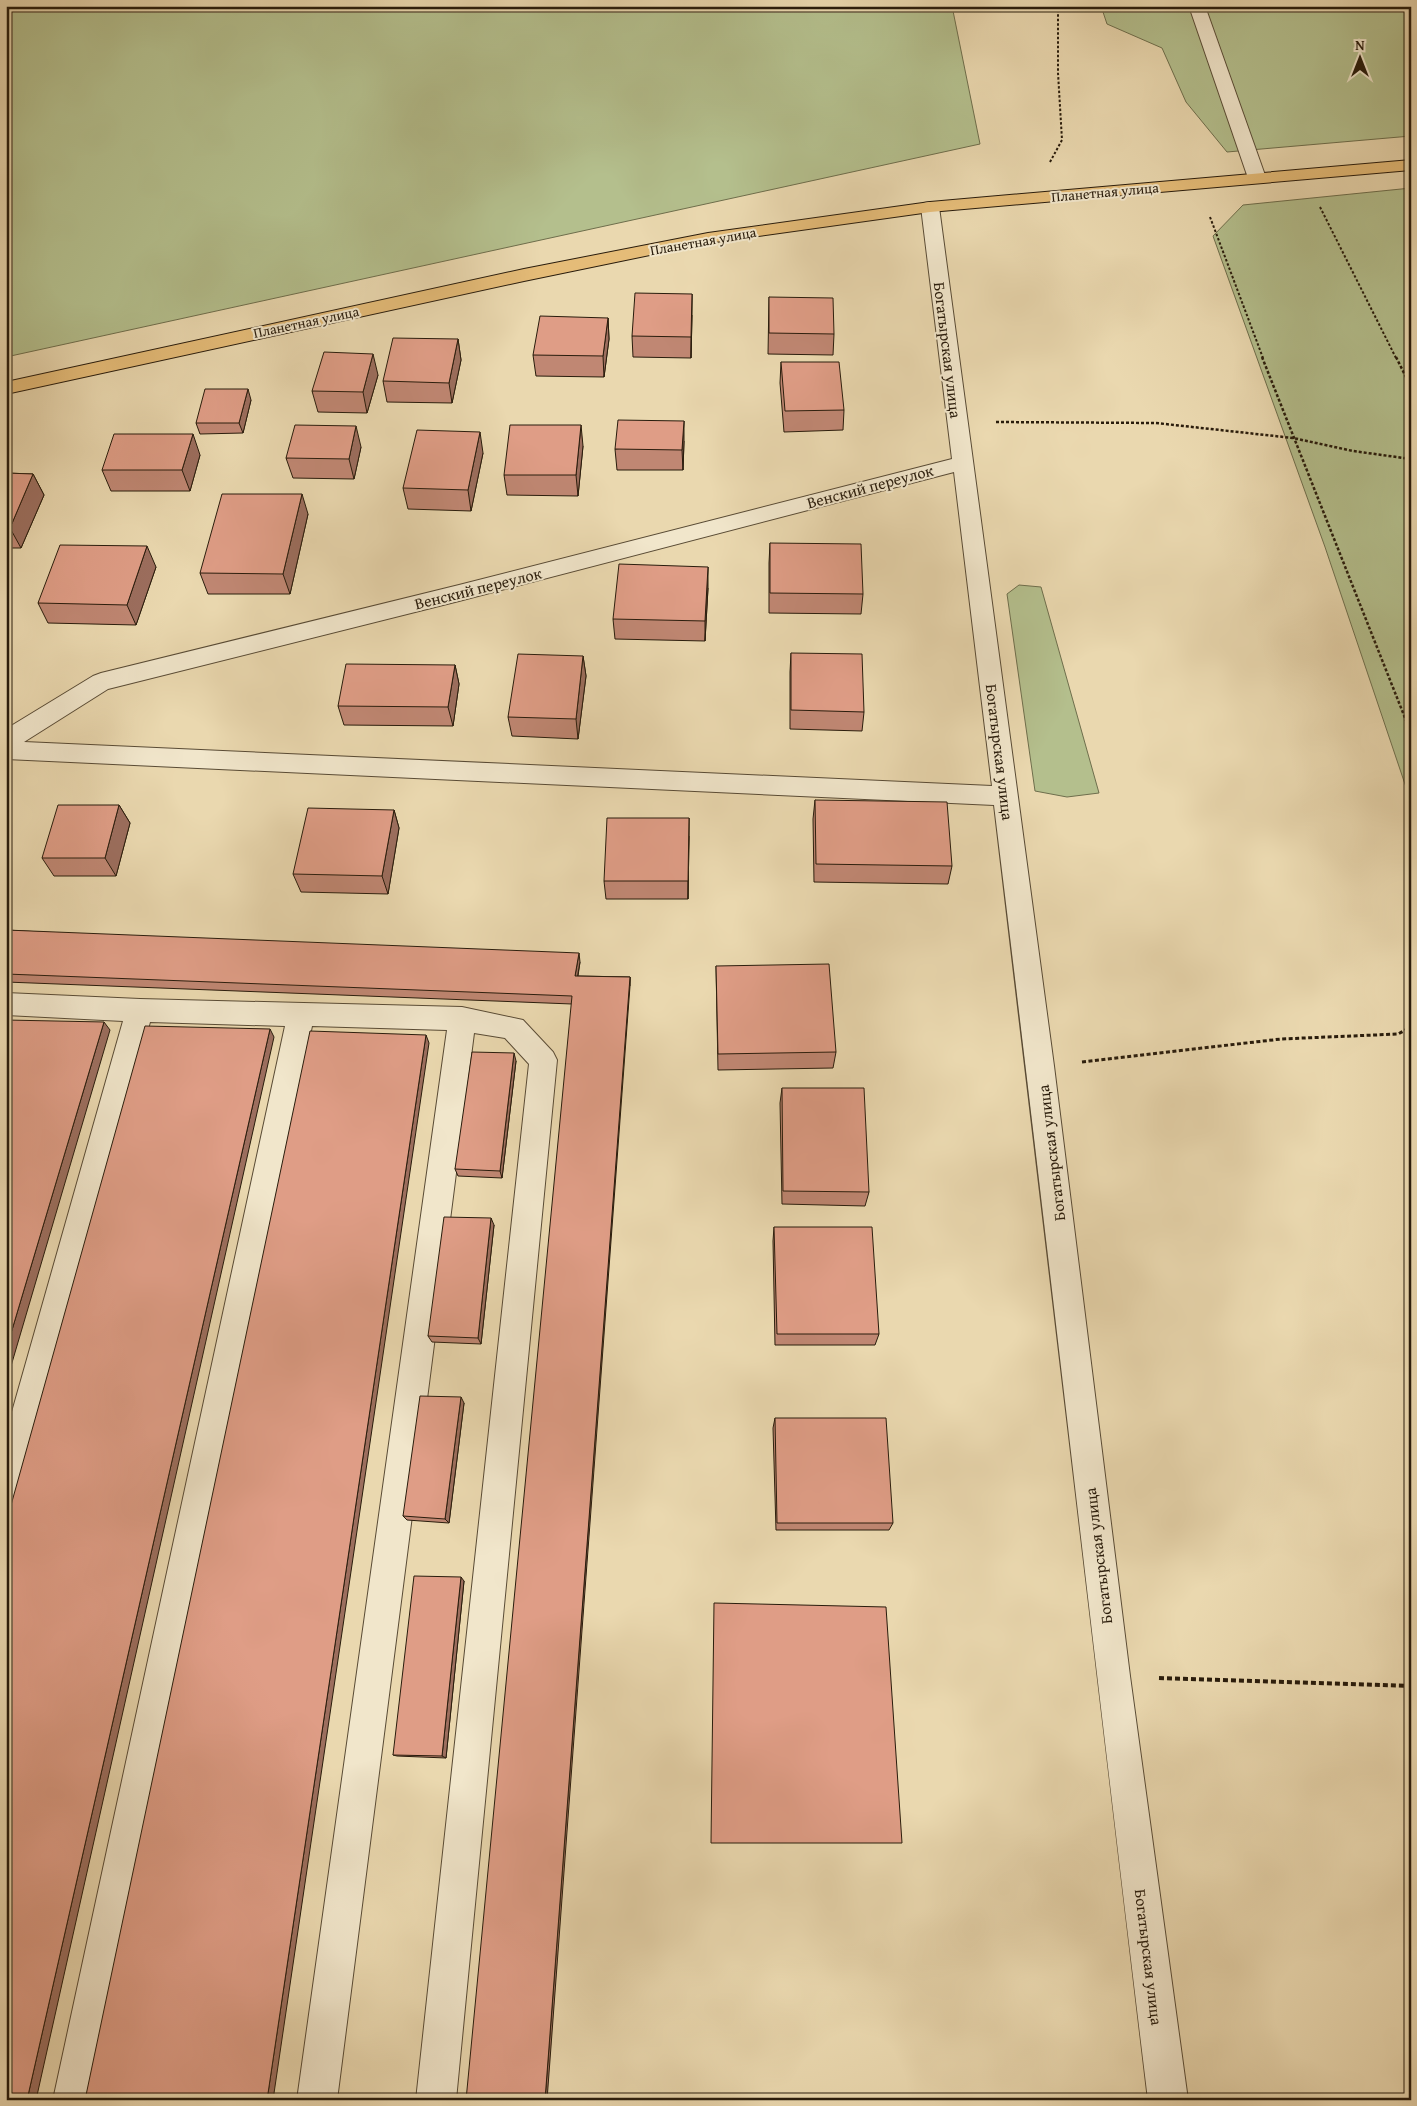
<svg xmlns="http://www.w3.org/2000/svg" width="1417" height="2106" font-family="'Gentium Book Plus',serif">
	<style>
		.green { fill: #b4bf8d; stroke: #6e6e4c }
		.lines { fill: none; stroke-linecap: round; stroke-linejoin: round }
		.minor-casing { stroke: #594b35; stroke-width: 2 }
		.major-casing { stroke: #291c0c; stroke-width: 2 }
		.path-far3 { stroke: #291c0c; stroke-width: 2; stroke-dasharray: 2.5 2; stroke-linecap: butt }
		.path-far2 { stroke: #291c0c; stroke-width: 2.5; stroke-dasharray: 3 2; stroke-linecap: butt }
		.path-far1 { stroke: #291c0c; stroke-width: 3; stroke-dasharray: 4 2.5; stroke-linecap: butt }
		.path { stroke: #291c0c; stroke-width: 4; stroke-dasharray: 5 3; stroke-linecap: butt }
		.minor { fill: #f1e6cb; fill-rule: evenodd }
		.major { fill: #e5bc78; fill-rule: evenodd }
		.wall { fill: #c08773; stroke: #291c0c }
		.shaded-wall { fill: #9c6e5e; stroke: #291c0c }
		.building { fill: #df9d86; stroke: #291c0c }
		.labels { text-anchor: middle; dominant-baseline: central; stroke-width: 4; stroke-linejoin: round; paint-order: stroke }
		.far-street-label { font-size: 14px; fill: #291c0c; stroke: #f1e6cb }
		.street-label { font-size: 16px; fill: #291c0c; stroke: #f1e6cb }
	</style>
	<rect width="100%" height="100%" fill="#ead8af"/>
	<filter id="stains"><feTurbulence type="fractalNoise" baseFrequency=".004" numOctaves="4"/><feColorMatrix values="0 0 0 0 .2 0 0 0 0 .09 0 0 0 0 .02 0 0 0 .5 -.17"/></filter>
	<radialGradient id="worn" r=".72"><stop offset=".6" stop-color="#630" stop-opacity="0"/><stop offset="1" stop-color="#630" stop-opacity=".3"/></radialGradient>
	<!-- green -->
	<g class="green">
		<polygon points="6,6 952,6 980,144 6,357"/>
		<polygon points="1101,6 1411,6 1411,136 1227,152 1186,102 1162,48 1107,24"/>
		<polygon points="1411,188 1411,802 1325,547 1213,236 1243,205"/>
		<polygon points="1019,585 1041,587 1099,793 1067,797 1035,791 1007,594"/>
	</g>
	<g class="lines">
		<!-- minor casing -->
		<g class="minor-casing">
			<g id="minor">
				<polygon points="1189,6 1205,6 1266,178 1263,182 1257,183 1251,182 1248,178"/>
				<path d="M930,202l6,1 3,4 115,859 76,610 58,424h-40c-53,-432 -101,-864 -154,-1295l-988,-46v-30l87,-53 8,-3 358,-88 493,-126 -31,-252 3,-4zM954,472l38,314 -968,-44 84,-53 351,-88z"/>
				<polygon points="6,993 140,999 462,1007 523,1020 553,1052 557,1060 456,2100 416,2100 529,1064 505,1038 474,1033 337,2100 297,2100 447,1030 312,1026 93,2100 53,2100 285,1026 150,1022 22,1491 17,1502 6,1507 6,1433 123,1021 6,1015"/>
			</g>
		</g>
		<!-- major casing -->
		<g class="major-casing">
			<polygon id="major" points="1411,160 1411,170 930,212 708,243 524,281 6,394 6,382 524,269 708,233 930,202"/>
		</g>
		<!-- path-far3 -->
		<g class="path-far3">
			<polyline points="1050,162 1062,140 1058,73 1058,6"/>
			<polyline points="1320,207 1396,358"/>
			<polyline points="1210,217 1263,358"/>
		</g>
		<!-- path-far2 -->
		<g class="path-far2">
			<polyline points="1262,357 1411,733"/>
			<polyline points="1396,357 1411,387"/>
			<polyline points="996,422 1156,423 1293,438 1353,451 1411,459"/>
		</g>
		<!-- path-far1 -->
		<polyline class="path-far1" points="1082,1062 1281,1039 1398,1034 1411,1027"/>
		<!-- path -->
		<polyline class="path" points="1159,1678 1411,1686"/>
		<!-- minor -->
		<use href="#minor" class="minor"/>
		<!-- major -->
		<use href="#major" class="major"/>
	</g>
	<!-- wall -->
	<g class="wall">
		<polygon points="1411,51 1411,64 1408,59"/>
		<polygon points="769,297 834,334 833,355 768,354"/>
		<polygon points="692,315 691,358 633,357 632,336"/>
		<polygon points="608,318 609,339 604,377 536,376 533,355"/>
		<polygon points="458,339 461,360 452,403 387,402 383,381"/>
		<polygon points="781,362 844,410 843,430 784,432 780,383"/>
		<polygon points="378,375 367,413 318,412 312,391"/>
		<polygon points="251,400 243,433 200,434 196,423"/>
		<polygon points="684,441 683,470 617,470 615,449"/>
		<polygon points="583,446 578,496 507,495 504,475"/>
		<polygon points="361,447 354,479 293,478 286,458"/>
		<polygon points="483,453 471,511 408,509 403,488"/>
		<polygon points="200,455 190,491 111,491 102,470"/>
		<polygon points="6,473 33,474 44,495 21,548 6,548"/>
		<polygon points="308,514 290,594 208,594 200,573"/>
		<polygon points="770,543 863,594 861,614 769,613 769,563"/>
		<polygon points="156,567 136,625 48,623 38,603"/>
		<polygon points="708,588 705,641 615,639 613,619"/>
		<polygon points="791,653 864,712 862,731 790,729 790,672"/>
		<polygon points="583,656 586,676 578,739 512,736 508,717"/>
		<polygon points="455,665 459,684 453,726 344,725 338,706"/>
		<polygon points="815,800 952,866 948,884 814,882 813,819"/>
		<polygon points="119,805 130,823 116,876 54,876 42,858"/>
		<polygon points="394,810 399,828 388,894 301,892 293,874"/>
		<polygon points="689,836 688,899 606,899 604,881"/>
		<polygon points="6,930 580,962 578,976 630,977 630,986 572,1004 6,982"/>
		<polygon points="716,966 836,1052 833,1068 718,1070"/>
		<polygon points="516,1061 502,1178 458,1176 455,1169"/>
		<polygon points="782,1088 869,1192 865,1206 782,1204 780,1103"/>
		<polygon points="494,1225 481,1344 432,1342 428,1336"/>
		<polygon points="774,1227 879,1334 875,1345 775,1345 773,1241"/>
		<polygon points="464,1403 449,1523 407,1520 403,1516"/>
		<polygon points="775,1418 893,1523 889,1530 776,1530 773,1428"/>
		<polygon points="464,1581 446,1758 397,1756 393,1755"/>
	</g>
	<!-- shaded-wall -->
	<g class="shaded-wall">
		<polygon points="692,294 692,315 691,358 691,337"/>
		<polygon points="608,318 609,339 604,377 603,356"/>
		<polygon points="458,339 461,360 452,403 449,383"/>
		<polygon points="373,354 378,375 367,413 363,392"/>
		<polygon points="248,389 251,400 243,433 239,423"/>
		<polygon points="684,421 684,441 683,470 682,450"/>
		<polygon points="581,425 583,446 578,496 576,475"/>
		<polygon points="356,426 361,447 354,479 349,459"/>
		<polygon points="480,432 483,453 471,511 468,490"/>
		<polygon points="193,434 200,455 190,491 182,470"/>
		<polygon points="33,474 44,495 21,548 10,528"/>
		<polygon points="302,494 308,514 290,594 283,574"/>
		<polygon points="147,546 156,567 136,625 127,605"/>
		<polygon points="708,567 708,588 705,641 705,621"/>
		<polygon points="583,656 586,676 578,739 576,719"/>
		<polygon points="455,665 459,684 453,726 448,707"/>
		<polygon points="119,805 130,823 116,876 105,858"/>
		<polygon points="394,810 399,828 388,894 382,876"/>
		<polygon points="689,818 689,836 688,899 688,881"/>
		<polygon points="579,953 580,962 576,985 575,976"/>
		<polygon points="630,977 630,986 547,2100 545,2100"/>
		<polygon points="104,1022 110,1030 6,1383 6,1350"/>
		<polygon points="270,1029 274,1037 36,2100 27,2100"/>
		<polygon points="426,1035 429,1043 273,2100 267,2100"/>
		<polygon points="514,1053 516,1061 502,1178 500,1171"/>
		<polygon points="491,1218 494,1225 481,1344 478,1338"/>
		<polygon points="461,1397 464,1403 449,1523 445,1519"/>
		<polygon points="461,1577 464,1581 446,1758 442,1756"/>
	</g>
	<!-- building -->
	<g class="building">
		<polygon points="635,293 692,294 691,337 632,336"/>
		<polygon points="769,297 833,298 834,334 769,333"/>
		<polygon points="540,316 608,318 603,356 533,355"/>
		<polygon points="393,338 458,339 449,383 383,381"/>
		<polygon points="324,352 373,354 363,392 312,391"/>
		<polygon points="781,362 839,362 844,410 785,411"/>
		<polygon points="205,389 248,389 239,423 196,423"/>
		<polygon points="618,420 684,421 682,450 615,449"/>
		<polygon points="295,425 356,426 349,459 286,458"/>
		<polygon points="510,425 581,425 576,475 504,475"/>
		<polygon points="417,430 480,432 468,490 403,488"/>
		<polygon points="114,434 193,434 182,470 102,470"/>
		<polygon points="6,473 33,474 10,528 6,528"/>
		<polygon points="222,494 302,494 283,574 200,573"/>
		<polygon points="770,543 861,544 863,594 770,593"/>
		<polygon points="60,545 147,546 127,605 38,603"/>
		<polygon points="619,564 708,567 705,621 613,619"/>
		<polygon points="791,653 862,654 864,712 791,710"/>
		<polygon points="518,654 583,656 576,719 508,717"/>
		<polygon points="346,664 455,665 448,707 338,706"/>
		<polygon points="815,800 947,802 952,866 816,864"/>
		<polygon points="58,805 119,805 105,858 42,858"/>
		<polygon points="308,808 394,810 382,876 293,874"/>
		<polygon points="607,818 689,818 688,881 604,881"/>
		<polygon points="6,930 579,953 575,976 630,977 545,2100 466,2100 572,996 6,974"/>
		<polygon points="829,964 836,1052 718,1054 716,966"/>
		<polygon points="6,1020 104,1022 6,1350"/>
		<polygon points="145,1026 270,1029 27,2100 6,2100 6,1523"/>
		<polygon points="310,1031 426,1035 267,2100 85,2100"/>
		<polygon points="472,1052 514,1053 500,1171 455,1169"/>
		<polygon points="782,1088 864,1088 869,1192 783,1191"/>
		<polygon points="444,1217 491,1218 478,1338 428,1336"/>
		<polygon points="774,1227 872,1227 879,1334 777,1334"/>
		<polygon points="420,1396 461,1397 445,1519 403,1516"/>
		<polygon points="775,1418 886,1418 893,1523 777,1523"/>
		<polygon points="414,1576 461,1577 442,1756 393,1755"/>
		<polygon points="714,1603 886,1607 902,1843 711,1843"/>
	</g>
	<g class="labels">
		<!-- far-street labels -->
		<g class="far-street-label">
			<text transform="translate(1105 192) rotate(-5)">Планетная улица</text>
			<text transform="translate(703 241) rotate(-10)">Планетная улица</text>
			<text transform="translate(306 322) rotate(-12)">Планетная улица</text>
		</g>
		<!-- street labels -->
		<g class="street-label">
			<text transform="translate(948 350) rotate(83)">Богатырская улица</text>
			<text transform="translate(870 486) rotate(-15)">Венский переулок</text>
			<text transform="translate(478 588) rotate(-14)">Венский переулок</text>
			<text transform="translate(1000 752) rotate(83)">Богатырская улица</text>
			<text transform="translate(1051 1153) rotate(-97)">Богатырская улица</text>
			<text transform="translate(1098 1556) rotate(-97)">Богатырская улица</text>
			<text transform="translate(1149 1957) rotate(83)">Богатырская улица</text>
		</g>
	</g>
	<!-- margin -->
	<rect width="1417" height="2106" fill="none" stroke="#ead8af" stroke-width="25"/>
	<rect x="8" y="8" width="1402" height="2091" fill="none" stroke="#291c0c" stroke-width="2.5"/>
	<rect x="12" y="12" width="1392" height="2081" fill="none" stroke="#291c0c"/>
	<!-- north arrow -->
	<g transform="translate(1360 58)" stroke="#f1e6cb" stroke-width="4" paint-order="stroke">
	<path d="M0-4L9 19L0 12L-9 19Z" fill="#291c0c"/>
	<text y="-8" font-size="14" font-weight="bold" text-anchor="middle" fill="#291c0c">N</text>
	</g>
	<rect width="100%" height="100%" filter="url(#stains)"/>
	<rect width="100%" height="100%" fill="url(#worn)"/>
</svg>
